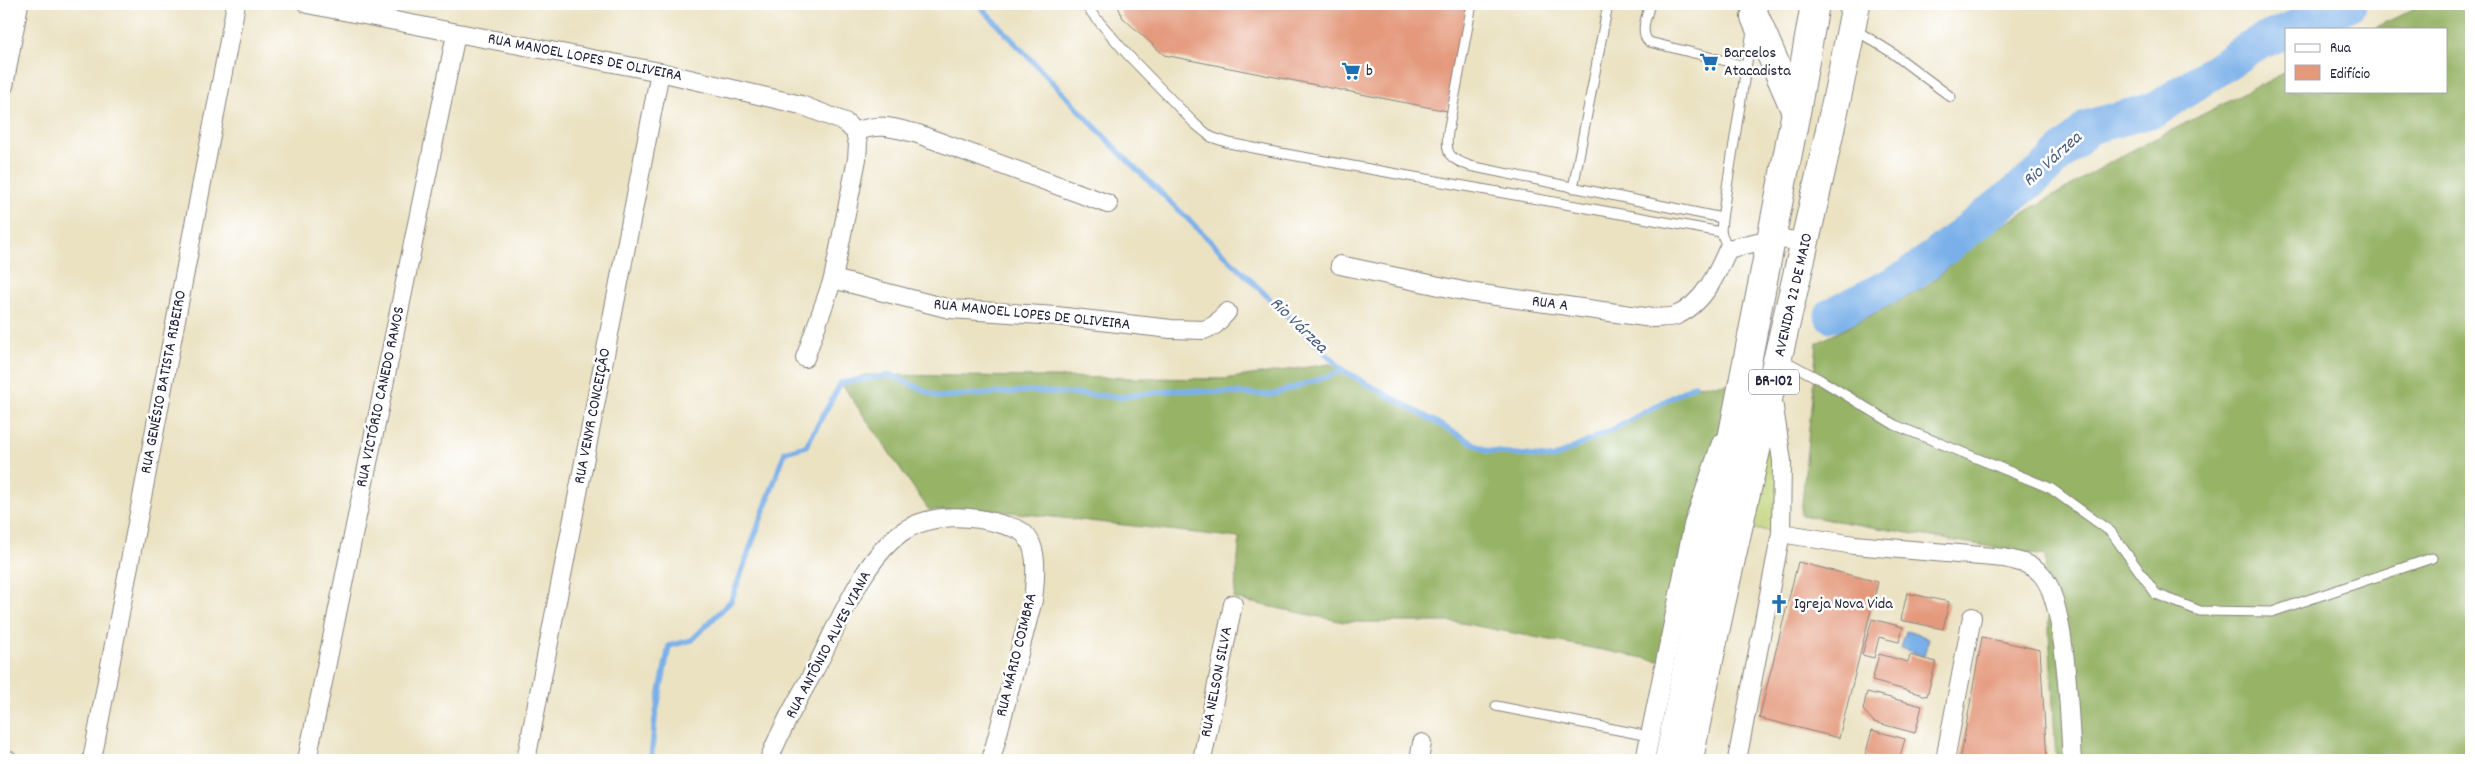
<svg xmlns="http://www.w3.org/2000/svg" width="2475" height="764" font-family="Dekko,sans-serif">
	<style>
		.green { fill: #bdd174; stroke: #707a58 }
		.forest { fill: #96b366; stroke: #5c6a50 }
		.water { fill: #7ab0e9; stroke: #4e6992 }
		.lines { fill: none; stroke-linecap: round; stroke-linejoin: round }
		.stream { stroke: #7ab0e9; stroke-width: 5.5 }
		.river { stroke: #7ab0e9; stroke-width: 35 }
		.building { fill: #e4997b }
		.lane-casing { stroke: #86827e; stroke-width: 11 }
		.street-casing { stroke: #86827e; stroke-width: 20 }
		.primary-casing { stroke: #86827e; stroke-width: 30 }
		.lane { stroke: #fff; stroke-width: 9 }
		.street { stroke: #fff; stroke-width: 18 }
		.primary { stroke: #fff; stroke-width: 28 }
		.labels { text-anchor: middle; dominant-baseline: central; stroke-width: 5; stroke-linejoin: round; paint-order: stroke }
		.shield { fill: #fff; stroke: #646476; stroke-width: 1 }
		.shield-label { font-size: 15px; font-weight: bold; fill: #22223b }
		.poi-label { font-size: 16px; fill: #22223b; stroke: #fff; text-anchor: start }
		.street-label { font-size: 16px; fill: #22223b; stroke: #fff }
		.water-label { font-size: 18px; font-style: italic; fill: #455b81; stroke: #fff }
	</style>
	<rect width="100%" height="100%" fill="#fff"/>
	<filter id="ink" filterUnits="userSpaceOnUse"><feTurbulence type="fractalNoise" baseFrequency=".02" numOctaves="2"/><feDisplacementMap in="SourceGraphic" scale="10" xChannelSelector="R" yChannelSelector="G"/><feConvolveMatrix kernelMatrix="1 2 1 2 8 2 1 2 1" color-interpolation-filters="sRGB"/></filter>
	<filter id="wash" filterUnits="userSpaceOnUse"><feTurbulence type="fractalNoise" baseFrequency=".0096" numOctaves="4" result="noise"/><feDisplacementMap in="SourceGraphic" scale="20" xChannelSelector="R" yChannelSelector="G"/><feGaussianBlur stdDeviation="1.12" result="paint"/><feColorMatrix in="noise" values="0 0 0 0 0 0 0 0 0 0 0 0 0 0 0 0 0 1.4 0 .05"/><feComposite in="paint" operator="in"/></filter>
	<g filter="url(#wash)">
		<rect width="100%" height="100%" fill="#ebe2c2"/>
		<!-- green -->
		<polygon class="green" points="1773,410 1781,532 1741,528"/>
		<!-- forest -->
		<g class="forest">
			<polygon points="2423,4 2471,4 2471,760 2056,760 2045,556 1801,515 1817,343 1924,288 1986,235 2125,154 2286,72 2286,91 2446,91 2446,29 2373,29"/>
			<polygon points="1330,364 1487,451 1553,458 1616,428 1691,386 1756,383 1670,663 1456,622 1344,622 1234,599 1240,538 991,510 929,510 841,383 866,375 1224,379"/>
		</g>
		<!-- water -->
		<polygon class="water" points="1906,631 1929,638 1924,656 1901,648"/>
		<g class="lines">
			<!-- stream -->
			<g class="stream">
				<polyline points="978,4 1118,151 1344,371 1487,451 1553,458 1616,428 1695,385"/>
				<polyline points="651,760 655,718 669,646 692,640 731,601 785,452 806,446 841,383 891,375 938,397 1031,391 1120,397 1177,390 1271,395 1344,371"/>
			</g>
			<!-- river -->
			<g class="river">
				<polyline points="2291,29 2349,4"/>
				<polyline points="1832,315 1909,276 2042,172 2089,127 2157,109 2252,46 2286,31"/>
			</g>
		</g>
		<g id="blocks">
			<!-- building -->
			<g class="building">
				<polygon points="1117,4 1468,4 1447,111 1164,55 1123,18"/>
				<polygon points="1798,562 1878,582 1839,738 1759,718"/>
				<polygon points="1907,593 1949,602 1943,629 1901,620"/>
				<polygon points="1872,619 1903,627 1899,642 1879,637 1874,658 1862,655"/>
				<polygon points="1982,637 2040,650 2047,760 1960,760"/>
				<polygon points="1879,654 1908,662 1910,655 1936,662 1927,696 1872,681"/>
				<polygon points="1867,692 1922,706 1915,733 1874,722 1863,710"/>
				<polygon points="1872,730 1905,739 1899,760 1881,760 1865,756"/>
			</g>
		</g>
	</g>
	<g filter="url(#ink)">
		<use href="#blocks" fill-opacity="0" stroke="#86827e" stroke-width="1"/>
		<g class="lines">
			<!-- lane casing -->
			<g class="lane-casing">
				<g id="lane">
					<polyline points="1084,4 1127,54 1195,124 1211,137 1229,143 1269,151 1721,232"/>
					<path d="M1472,4l-24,128c-3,23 1,26 22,34l252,52"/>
					<path d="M1650,4c-3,11 -11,29 -1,38l97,24"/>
					<polyline points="1854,29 1891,52 1951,97"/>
					<polyline points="1573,188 1608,4"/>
					<polyline points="1728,249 1721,232 1722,218 1752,31"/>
					<polyline points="1780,358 1821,380 1895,425 2050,488 2111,532 2156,594 2200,611 2272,612 2432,558"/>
					<polyline points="1496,706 1649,736"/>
				</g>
			</g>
			<!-- street casing -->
			<g class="street-casing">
				<g id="street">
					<polyline points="307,4 660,72 801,105 845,122 855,132 858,144 857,159 833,279 805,358"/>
					<polyline points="4,86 19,4"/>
					<path d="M855,132c25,-10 39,-4 63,2l190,70"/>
					<path d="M1340,265l128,27 184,26c7,-1 16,0 23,-2 28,-11 42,-42 53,-67l42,-10 37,2"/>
					<polyline points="833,279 950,309 1056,316 1171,329 1204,330 1215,325 1227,312"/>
					<path d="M1781,533l73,12 150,13c14,3 29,6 38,17 25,29 27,144 30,185"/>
					<polyline points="4,759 8,760"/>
					<polyline points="92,760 236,4"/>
					<polyline points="307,760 456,34"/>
					<polyline points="526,760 660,72"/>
					<path d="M769,760c12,-32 30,-62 46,-91 23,-43 48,-112 90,-139 28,-17 66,-15 96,-6 5,2 13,3 18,6 22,12 16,50 14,70l-42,160"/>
					<polyline points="1202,760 1233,604"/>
					<polyline points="1419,760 1422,743"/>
					<polyline points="1645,760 1693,525 1721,443"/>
					<polyline points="1737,760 1781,533 1782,461 1773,401"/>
					<polyline points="1945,760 1972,617"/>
				</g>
			</g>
			<!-- primary casing -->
			<g class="primary-casing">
				<g id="primary">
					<polyline points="1755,17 1796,112"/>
					<polyline points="1669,760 1796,112 1815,4"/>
					<path d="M1689,760c48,-254 118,-503 167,-756"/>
				</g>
			</g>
			<!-- lane -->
			<use href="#lane" class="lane"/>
			<!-- street -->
			<use href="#street" class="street"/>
			<!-- primary -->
			<use href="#primary" class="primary"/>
		</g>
	</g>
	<!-- icons -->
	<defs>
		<g id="supermarket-bare" transform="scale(1.5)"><path d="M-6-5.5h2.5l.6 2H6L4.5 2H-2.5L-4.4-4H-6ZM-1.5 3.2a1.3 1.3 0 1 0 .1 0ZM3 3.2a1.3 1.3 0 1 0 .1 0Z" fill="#1f6fb2" stroke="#fff" stroke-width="2.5" paint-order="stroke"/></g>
		<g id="church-bare" transform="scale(1.5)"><path d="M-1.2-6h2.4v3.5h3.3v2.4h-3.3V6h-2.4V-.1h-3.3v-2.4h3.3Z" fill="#1f6fb2" stroke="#fff" stroke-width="2.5" paint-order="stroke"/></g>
	</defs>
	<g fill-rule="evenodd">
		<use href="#supermarket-bare" x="1709" y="62"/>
		<use href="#supermarket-bare" x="1351" y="71"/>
		<use href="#church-bare" x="1779" y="604"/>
	</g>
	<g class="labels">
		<!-- shield labels -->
		<rect class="shield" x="1749" y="369.5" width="50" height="25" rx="4"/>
		<g class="shield-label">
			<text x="1774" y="382">BR-102</text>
		</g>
		<!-- poi labels -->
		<g class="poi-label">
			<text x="1724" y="53">Barcelos<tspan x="1724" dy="18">Atacadista</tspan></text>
			<text x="1366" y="71">b</text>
			<text x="1794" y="604">Igreja Nova Vida</text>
		</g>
		<!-- street labels -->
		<g class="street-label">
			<text transform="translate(585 58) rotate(11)">RUA MANOEL LOPES DE OLIVEIRA</text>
			<text transform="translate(1794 295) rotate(-77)">AVENIDA 22 DE MAIO</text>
			<text transform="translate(1550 304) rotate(8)">RUA A</text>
			<text transform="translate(1032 315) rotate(6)">RUA MANOEL LOPES DE OLIVEIRA</text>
			<text transform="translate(164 382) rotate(-79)">RUA GENÉSIO BATISTA RIBEIRO</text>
			<text transform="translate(381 397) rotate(-78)">RUA VICTÓRIO CANEDO RAMOS</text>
			<text transform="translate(593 416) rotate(-79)">RUA VENYR CONCEIÇÃO</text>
			<text transform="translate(829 645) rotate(-62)">RUA ANTÔNIO ALVES VIANA</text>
			<text transform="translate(1017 655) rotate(-76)">RUA MÁRIO COIMBRA</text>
			<text transform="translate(1217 682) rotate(-79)">RUA NELSON SILVA</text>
		</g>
		<!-- water labels -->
		<g class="water-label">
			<text transform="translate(2053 160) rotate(-42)">Rio Várzea</text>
			<text transform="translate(1298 326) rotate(44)">Rio Várzea</text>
		</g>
	</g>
	<!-- margin -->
	<rect width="2475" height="764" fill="none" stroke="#fff" stroke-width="20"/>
	<!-- legend -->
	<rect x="2285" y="28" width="162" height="65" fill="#ffffff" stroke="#a7a7b1"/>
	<rect x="2295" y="44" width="25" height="8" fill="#ffffff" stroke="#a7a7b1"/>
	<text x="2330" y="52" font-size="15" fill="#22223b">Rua</text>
	<rect x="2295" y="65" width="25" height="15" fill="#e4997b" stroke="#a7a7b1"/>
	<text x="2330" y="78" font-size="15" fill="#22223b">Edifício</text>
</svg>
